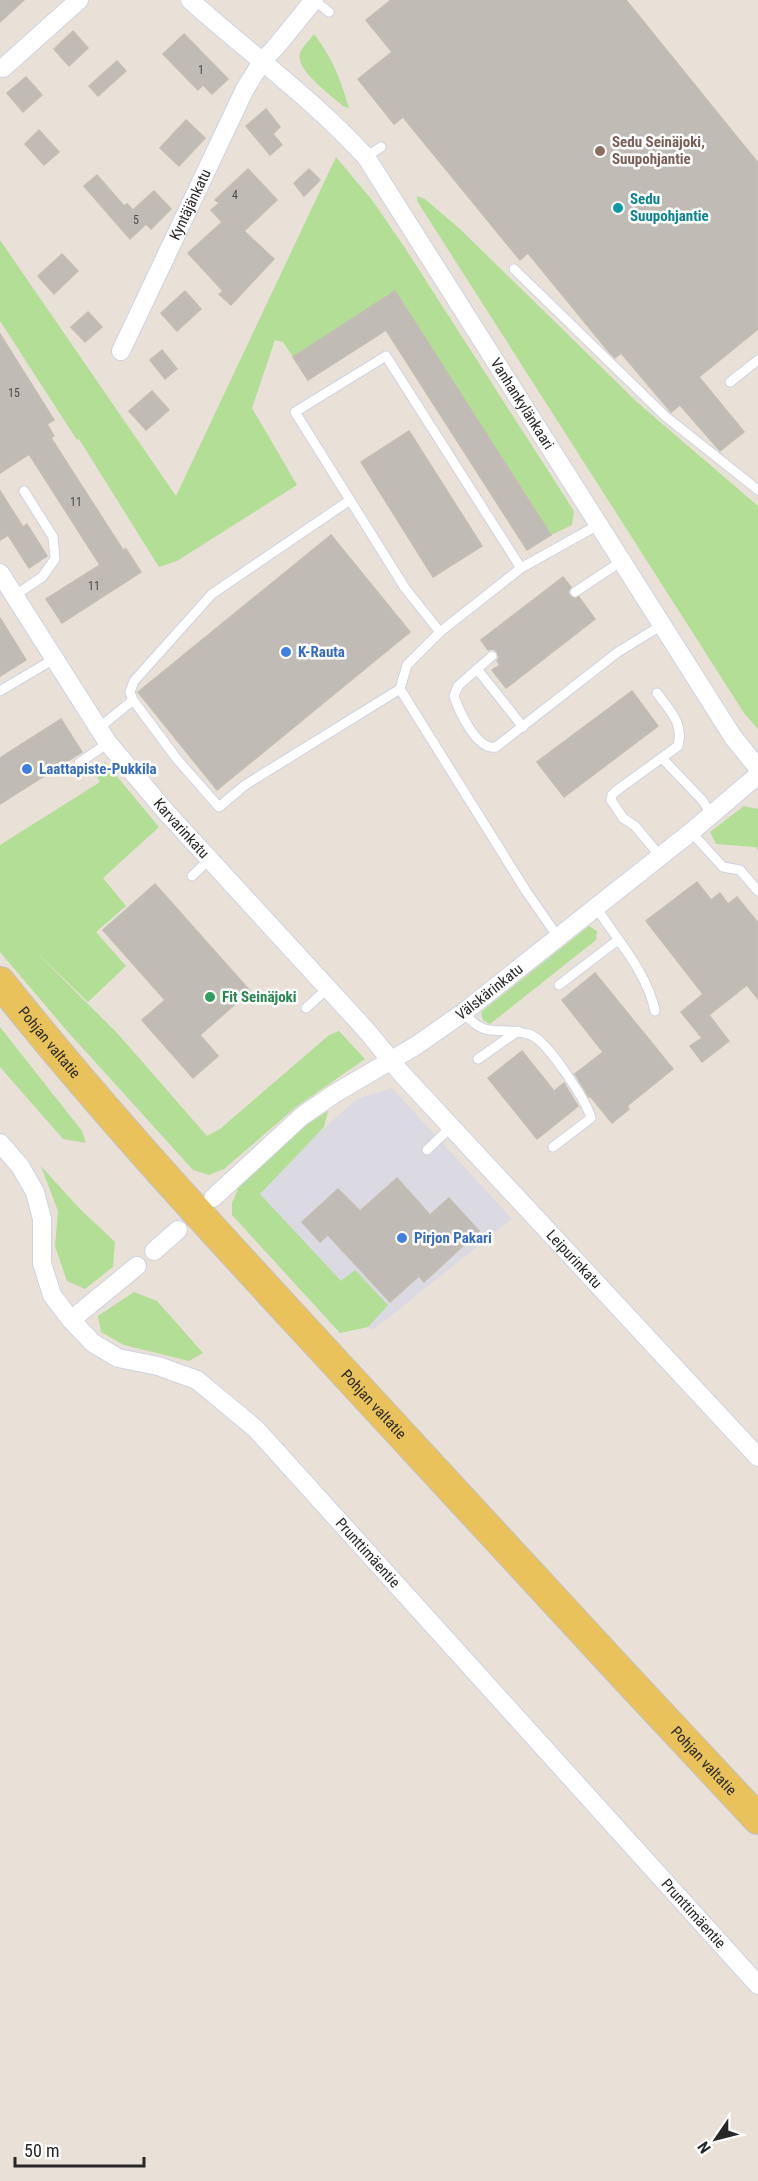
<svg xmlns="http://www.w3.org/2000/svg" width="758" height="2181" font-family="'Roboto Condensed',sans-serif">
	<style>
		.industrial { fill: #dbd9e1 }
		.green { fill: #b2de96 }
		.building { fill: #c1bbb5; stroke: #c4bdb3; stroke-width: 1.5 }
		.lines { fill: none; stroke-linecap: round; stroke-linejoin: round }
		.service-casing { stroke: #ced2e0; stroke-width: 11 }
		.minor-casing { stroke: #ced2e0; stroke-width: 20 }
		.primary-casing { stroke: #c3c3c3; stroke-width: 32 }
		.service { stroke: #fff; stroke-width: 9 }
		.minor { stroke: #fff; stroke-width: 18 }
		.primary { stroke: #eac25c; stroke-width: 30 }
		.education-dot { fill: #8d6e63; stroke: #fff; stroke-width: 2 }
		.culture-dot { fill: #0f9aa8; stroke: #fff; stroke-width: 2 }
		.shop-dot { fill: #3f7fe0; stroke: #fff; stroke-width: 2 }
		.leisure-dot { fill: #2e9e5b; stroke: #fff; stroke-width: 2 }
		.labels { text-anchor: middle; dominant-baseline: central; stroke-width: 5; stroke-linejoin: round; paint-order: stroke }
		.number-label { font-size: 12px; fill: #4e4c4a }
		.education-label { font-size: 15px; font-weight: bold; fill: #785e54; stroke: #fff; text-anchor: start }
		.culture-label { font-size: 15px; font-weight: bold; fill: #0d838f; stroke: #fff; text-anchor: start }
		.street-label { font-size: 15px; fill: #272727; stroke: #fff }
		.shop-label { font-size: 15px; font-weight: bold; fill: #366cbe; stroke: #fff; text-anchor: start }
		.leisure-label { font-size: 15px; font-weight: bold; fill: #27864d; stroke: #fff; text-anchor: start }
	</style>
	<rect width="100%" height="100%" fill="#e9e1d8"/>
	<!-- industrial -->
	<polygon class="industrial" points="392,1088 512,1219 373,1330 368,1327 251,1193 357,1099"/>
	<!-- green -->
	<g class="green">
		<path d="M314,34c19,25 26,44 35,74l-6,-2c-11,-10 -49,-37 -43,-53 2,-6 10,-13 14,-19z"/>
		<polygon points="336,157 372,200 405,248 574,511 572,525 551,535 395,292 293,357 283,342 275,340 252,408 297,485 177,561 159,567 79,439 77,440 0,321 0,240 176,496"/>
		<polygon points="417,196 425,199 460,229 638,403 758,506 758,729 744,713 417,201"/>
		<polygon points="105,762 159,827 103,878 126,906 96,932 126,966 88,1002 31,947 118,1034 207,1136 220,1129 329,1035 339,1031 365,1059 296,1107 224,1169 209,1175 193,1170 68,1032 0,952 0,845 100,782 94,772"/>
		<polygon points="744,806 758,809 758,850 755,847 716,844 710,832"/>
		<polygon points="589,926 597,931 596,940 490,1024 483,1020 481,1012"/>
		<polygon points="0,1027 82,1131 86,1143 63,1139 0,1067"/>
		<polygon points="328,1111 324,1127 260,1194 341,1281 355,1270 388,1305 368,1327 340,1333 232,1215 232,1203 240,1184 305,1126"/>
		<polygon points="41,1166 79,1208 115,1242 113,1267 85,1289 67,1281 55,1246 58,1211"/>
		<polygon points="134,1292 157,1301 203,1353 189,1361 124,1345 101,1332 98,1316"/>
	</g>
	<!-- building -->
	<g class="building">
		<polygon points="0,0 24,0 0,22"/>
		<polygon points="391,0 626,0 758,163 758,329 699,377 744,432 720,451 680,405 671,412 621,353 615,358 609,352 528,253 520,260 403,117 394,124 358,79 392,52 366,20"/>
		<polygon points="73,31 88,48 69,66 54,49"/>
		<polygon points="184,34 228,79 212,94 203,85 198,90 163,54"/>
		<polygon points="117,61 126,71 98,96 89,86"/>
		<polygon points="26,77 42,95 23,112 7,93"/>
		<polygon points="266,109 280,127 273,134 282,145 270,155 246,126"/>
		<polygon points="186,120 205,138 179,166 160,148"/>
		<polygon points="39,130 59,152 44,165 25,144"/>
		<polygon points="248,169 277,200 244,231 274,259 231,305 219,294 223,291 188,253 222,222 211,210 219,203 215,200"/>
		<polygon points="309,169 320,180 304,196 294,183"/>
		<polygon points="97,175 124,206 127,204 133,210 154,191 171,209 151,229 146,224 130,239 84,186"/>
		<polygon points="62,254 78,271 54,294 38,276"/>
		<polygon points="185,291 201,309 177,331 161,313"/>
		<polygon points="395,291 551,535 527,550 386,330 308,380 293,357"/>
		<polygon points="88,312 102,327 85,342 71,327"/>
		<polygon points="0,334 54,420 47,424 54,436 51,438 123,550 126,549 141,572 62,623 46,599 100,565 29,454 0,473"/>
		<polygon points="162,350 177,369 165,379 150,360"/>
		<polygon points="152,391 169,410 146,430 129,411"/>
		<polygon points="409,431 482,546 433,577 361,462"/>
		<polygon points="0,491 23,527 27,524 47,556 29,568 8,535 0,540"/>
		<polygon points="331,535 410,632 217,790 138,692"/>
		<polygon points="563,577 571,587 568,592 570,596 575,599 579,597 595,619 506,688 492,670 500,665 497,661 499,658 497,652 494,649 488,650 481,640"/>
		<polygon points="0,618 26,660 0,676"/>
		<polygon points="632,691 658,726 564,797 537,762"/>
		<polygon points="61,719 82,752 0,804 0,758"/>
		<polygon points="697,882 711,900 720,893 728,904 737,897 758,923 758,999 747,985 709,1015 729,1041 702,1062 690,1046 702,1038 681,1012 703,994 646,921"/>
		<polygon points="155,884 250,991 200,1035 218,1056 193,1078 142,1020 165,1000 103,930"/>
		<polygon points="595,973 673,1069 627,1106 629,1109 612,1123 590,1096 589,1097 575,1074 603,1052 562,1000"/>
		<polygon points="522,1051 554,1091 564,1083 578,1106 537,1139 488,1078"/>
		<polygon points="397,1178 430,1215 449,1198 479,1231 424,1282 419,1276 390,1302 328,1235 320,1242 302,1222 338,1189 360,1211"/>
	</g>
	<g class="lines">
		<!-- service casing -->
		<g class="service-casing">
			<g id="service">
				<polyline points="314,0 329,12"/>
				<polyline points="366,157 381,147"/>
				<polyline points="514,269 665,416 758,490"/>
				<polyline points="730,382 758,360"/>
				<polyline points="350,500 212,594 134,681 130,692 133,700 177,759 219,807 245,785 400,689 526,891 558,937"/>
				<polyline points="575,592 622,561"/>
				<polyline points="14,596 42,577 55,559 53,537 24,491"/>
				<polyline points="440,632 405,588 295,412 386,356 521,568"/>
				<path d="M492,656l-34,30 -4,10c5,15 23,55 42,51l122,-95 44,-27"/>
				<polyline points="477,669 523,727"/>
				<polyline points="400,689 407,665 440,632 521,568 598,525"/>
				<polyline points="0,691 54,659"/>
				<path d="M657,693c13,18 27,30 21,53l-62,45 -4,4 -1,5 12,18 12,8 25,30"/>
				<polyline points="99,728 133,700"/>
				<polyline points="662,758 703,801 711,814"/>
				<polyline points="79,763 108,743"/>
				<polyline points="691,832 723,867 740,870 758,891"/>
				<polyline points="192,876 210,859"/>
				<path d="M596,907c21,33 51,65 59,104"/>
				<polyline points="559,985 618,940"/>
				<polyline points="306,1008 328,988"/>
				<path d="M464,1012c21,30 39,12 67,23 16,6 55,65 60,83l-38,29"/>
				<polyline points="478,1059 518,1031"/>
				<polyline points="427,1150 451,1127"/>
			</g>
		</g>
		<!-- minor casing -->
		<g class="minor-casing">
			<g id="minor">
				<path id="s1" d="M190,0c59,53 122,98 176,157l367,580 25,31"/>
				<polyline points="3,68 79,0"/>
				<path id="s2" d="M121,351l124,-262 18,-29 12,-12 39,-48"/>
				<path id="s3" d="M0,573l108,170 59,70 200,218 35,43 356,383"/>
				<path id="s4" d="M0,1143l20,23 15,26 7,27v44l10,32 19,25 22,23 25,15 40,8 39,14 59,49 502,556"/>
				<path id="s5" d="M213,1198l89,-82 32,-22 83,-49 47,-33 227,-180 67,-57"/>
				<polyline points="154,1251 178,1230"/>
				<polyline points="71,1320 137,1266"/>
			</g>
		</g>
		<!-- primary casing -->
		<g class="primary-casing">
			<g id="primary">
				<path id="s6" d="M0,982c107,135 225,261 341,387 139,151 277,301 417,450"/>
			</g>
		</g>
		<!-- service -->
		<use href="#service" class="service"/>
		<!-- minor -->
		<use href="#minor" class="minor"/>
		<!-- primary -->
		<use href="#primary" class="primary"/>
	</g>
	<!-- markers -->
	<circle class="education-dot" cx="600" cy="151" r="6"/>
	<circle class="culture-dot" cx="618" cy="208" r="6"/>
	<g class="shop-dot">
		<circle cx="286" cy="652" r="6"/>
		<circle cx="27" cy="769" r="6"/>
		<circle cx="402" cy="1238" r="6"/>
	</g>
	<circle class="leisure-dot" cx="210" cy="997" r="6"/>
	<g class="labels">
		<!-- number labels -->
		<g class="number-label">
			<text x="201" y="70">1</text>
			<text x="235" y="195">4</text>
			<text x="136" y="220">5</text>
			<text x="14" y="393">15</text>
			<text x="76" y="502">11</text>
			<text x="94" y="586">11</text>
		</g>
		<!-- education labels -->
		<g class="education-label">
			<text x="612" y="142">Sedu Seinäjoki,<tspan x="612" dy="17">Suupohjantie</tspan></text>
		</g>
		<!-- culture labels -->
		<g class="culture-label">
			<text x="630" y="199">Sedu<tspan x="630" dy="17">Suupohjantie</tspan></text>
		</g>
		<!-- street labels -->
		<g class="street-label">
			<text stroke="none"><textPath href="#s2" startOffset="162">Kyntäjänkatu</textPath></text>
			<text stroke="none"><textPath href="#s1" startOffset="528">Vanhankylänkaari</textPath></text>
			<text stroke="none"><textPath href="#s3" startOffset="314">Karvarinkatu</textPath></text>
			<text stroke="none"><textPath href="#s5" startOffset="346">Välskärinkatu</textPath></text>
			<text stroke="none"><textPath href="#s6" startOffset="78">Pohjan valtatie</textPath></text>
			<text stroke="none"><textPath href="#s3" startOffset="897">Leipurinkatu</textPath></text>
			<text stroke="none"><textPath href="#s6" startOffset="564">Pohjan valtatie</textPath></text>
			<text stroke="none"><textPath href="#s4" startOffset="584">Prunttimäentie</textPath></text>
			<text stroke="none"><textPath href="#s6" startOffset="1050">Pohjan valtatie</textPath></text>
			<text stroke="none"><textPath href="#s4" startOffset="1070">Prunttimäentie</textPath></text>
		</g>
		<!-- shop labels -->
		<g class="shop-label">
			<text x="298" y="652">K-Rauta</text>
			<text x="39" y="769">Laattapiste-Pukkila</text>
			<text x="414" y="1238">Pirjon Pakari</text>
		</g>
		<!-- leisure labels -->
		<g class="leisure-label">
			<text x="222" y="997">Fit Seinäjoki</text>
		</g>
	</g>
	<!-- north arrow -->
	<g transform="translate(716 2139) rotate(235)" stroke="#ffffff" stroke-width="4.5" paint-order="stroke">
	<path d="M0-4.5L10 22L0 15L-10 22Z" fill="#272727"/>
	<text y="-9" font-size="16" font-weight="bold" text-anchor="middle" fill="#272727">N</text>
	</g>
	<!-- scale -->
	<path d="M15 2157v9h129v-9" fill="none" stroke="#272727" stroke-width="3"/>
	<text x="24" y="2157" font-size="18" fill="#272727" stroke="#ffffff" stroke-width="4.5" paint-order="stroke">50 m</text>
</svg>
